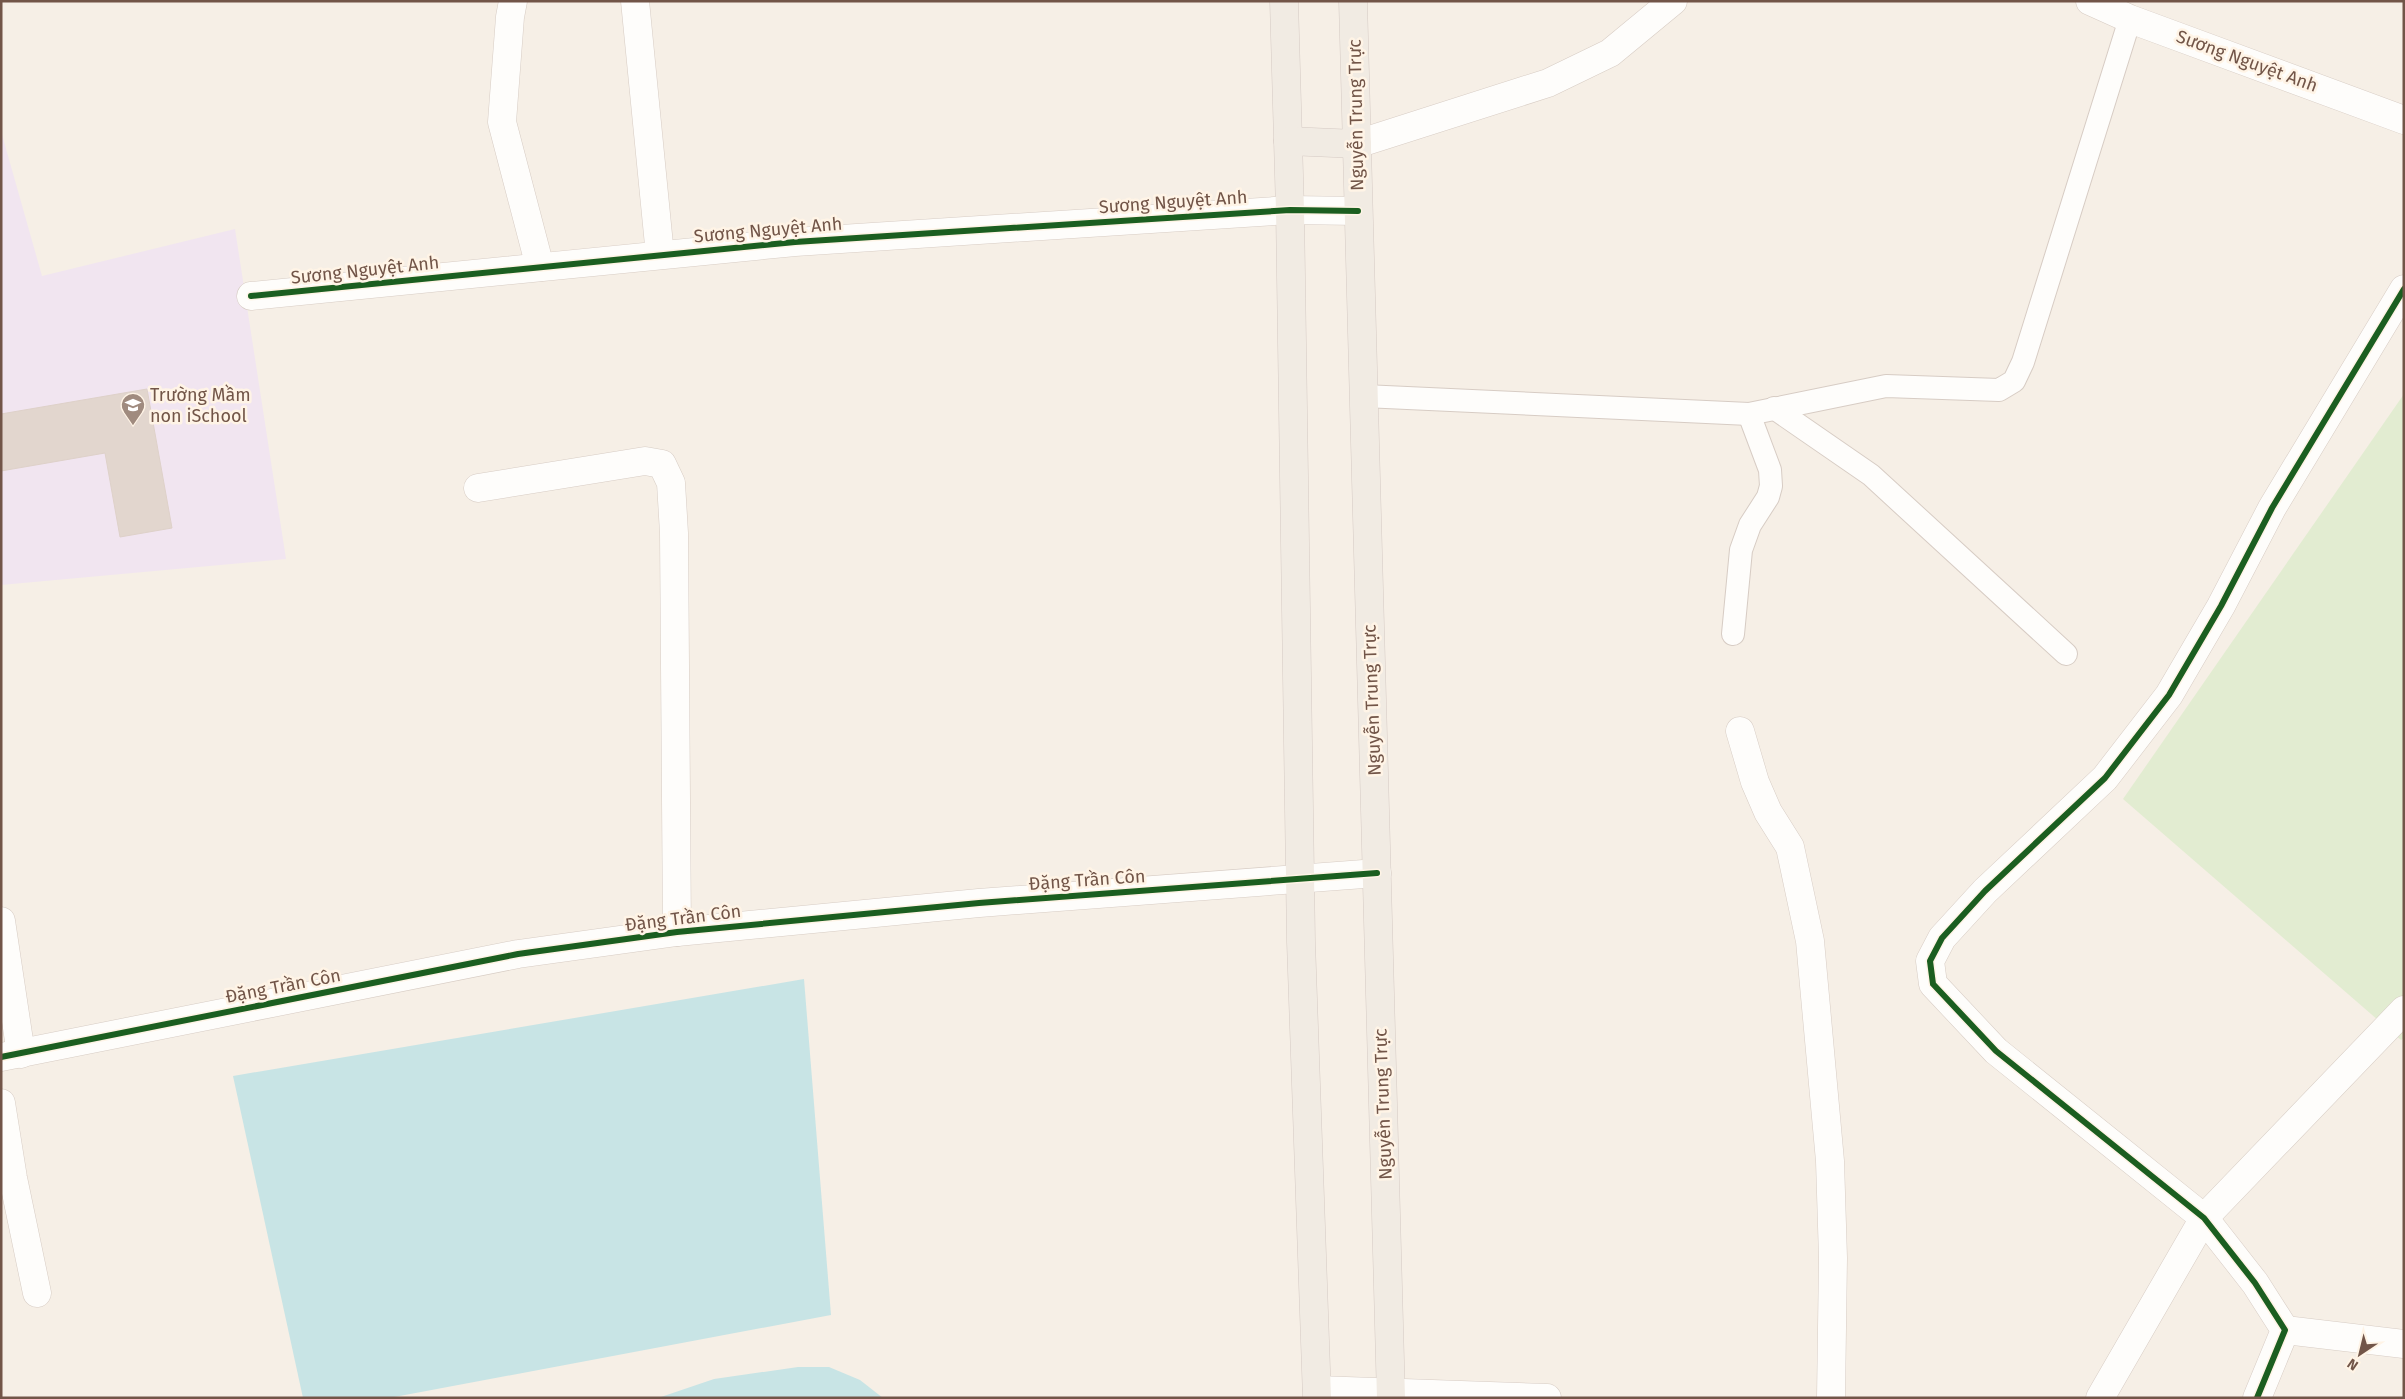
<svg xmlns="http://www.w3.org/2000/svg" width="2405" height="1399" font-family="'Fira Sans',sans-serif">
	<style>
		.education { fill: #f1e5f0 }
		.green { fill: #e2ecd1 }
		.water { fill: #c8e4e5 }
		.building { fill: #e2d6ce; stroke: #ded1c9 }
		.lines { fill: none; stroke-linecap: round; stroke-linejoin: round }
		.service-casing { stroke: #d7ccc4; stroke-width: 24 }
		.minor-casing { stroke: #d7ccc4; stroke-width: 29 }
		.primary-casing { stroke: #d5cac4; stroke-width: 29 }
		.service { stroke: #fefdfb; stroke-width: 22 }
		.minor { stroke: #fefdfb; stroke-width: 28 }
		.primary { stroke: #f1ebe3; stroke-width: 28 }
		.cycleway-casing { stroke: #fff4e6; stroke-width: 9 }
		.cycleway { stroke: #1b5e20; stroke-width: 6 }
		.labels { text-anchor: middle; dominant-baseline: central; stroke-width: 5; stroke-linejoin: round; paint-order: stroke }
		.street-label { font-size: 18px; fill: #725548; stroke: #fff4e6 }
		.poi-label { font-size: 18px; fill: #725548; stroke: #fff4e6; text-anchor: start }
	</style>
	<rect width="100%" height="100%" fill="#f6efe6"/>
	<!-- education -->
	<polygon class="education" points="1,131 42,276 235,229 286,559 1,585"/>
	<!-- green -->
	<polygon class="green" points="2404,394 2404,1038 2401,1040 2123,799"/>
	<!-- water -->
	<g class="water">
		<polygon points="804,979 831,1315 389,1398 303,1398 233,1076"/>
		<polygon points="798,1367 829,1367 860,1380 883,1398 658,1398 714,1379"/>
	</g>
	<!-- building -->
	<polygon class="building" points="147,389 172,528 120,537 105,453 1,471 1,414"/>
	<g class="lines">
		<!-- service casing -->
		<g class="service-casing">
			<g id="service">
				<polyline points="1364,396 1749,414 1886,386 1999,390 2014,381 2023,362 2130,19"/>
				<polyline points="1774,408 1871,475 2066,654"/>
				<polyline points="1733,634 1741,550 1750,525 1768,497 1771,486 1770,470 1749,414"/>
			</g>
		</g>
		<!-- minor casing -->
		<g class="minor-casing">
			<g id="minor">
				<polyline points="513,1 510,17 502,122 540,267"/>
				<polyline points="635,1 660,255"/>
				<polyline points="2090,1 2130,19 2404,120"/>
				<polyline points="1357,144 1548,83 1610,53 1673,1"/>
				<polyline points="251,296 795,242 1290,210 1358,211"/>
				<polyline points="478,488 645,461 662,464 671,483 674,533 677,932"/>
				<polyline points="1740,731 1755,782 1768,812 1790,847 1810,941 1830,1161 1833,1258 1831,1398"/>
				<polyline points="1,921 21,1054"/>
				<polyline points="1,1057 518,954 677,932 979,903 1377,873"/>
				<polyline points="1,1103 13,1178 37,1293"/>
				<polyline points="2285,1330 2404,1344"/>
				<polyline points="1317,1390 1547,1398"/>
				<polyline points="2100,1398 2204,1218 2404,1010"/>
				<polyline points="2257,1398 2285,1330 2255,1283 2204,1218 1996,1051 1933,984 1930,961 1942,938 1985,891 2105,778 2169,695 2221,606 2272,508 2404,289"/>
			</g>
		</g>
		<!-- primary casing -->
		<g class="primary-casing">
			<g id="primary">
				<polyline points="1284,1 1290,210 1301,942 1317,1398"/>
				<polyline points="1353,1 1391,1398"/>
				<polyline points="1288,141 1357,144"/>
			</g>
		</g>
		<!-- service -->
		<use href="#service" class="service"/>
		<!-- minor -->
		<use href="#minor" class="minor"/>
		<!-- primary -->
		<use href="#primary" class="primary"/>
		<!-- cycleway casing -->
		<g class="cycleway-casing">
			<g id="cycleway">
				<polyline points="251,296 795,242 1290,210 1358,211"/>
				<polyline points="1,1057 518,954 677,932 979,903 1377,873"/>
				<polyline points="2257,1398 2285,1330 2255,1283 2204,1218 1996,1051 1933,984 1930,961 1942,938 1985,891 2105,778 2169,695 2221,606 2272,508 2404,289"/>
			</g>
		</g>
		<!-- cycleway -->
		<use href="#cycleway" class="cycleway"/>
	</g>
	<!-- icons -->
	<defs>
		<g id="school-pin" transform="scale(1.25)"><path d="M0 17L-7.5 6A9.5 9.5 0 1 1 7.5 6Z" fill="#a08b7f" stroke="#fff4e6"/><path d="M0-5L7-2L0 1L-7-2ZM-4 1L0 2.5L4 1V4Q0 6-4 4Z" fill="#fff"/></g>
	</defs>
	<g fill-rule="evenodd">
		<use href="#school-pin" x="133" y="405"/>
	</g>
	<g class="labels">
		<!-- street labels -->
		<g class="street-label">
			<text transform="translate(2247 61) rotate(20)">Sương Nguyệt Anh</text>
			<text transform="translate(1356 115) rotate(-91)">Nguyễn Trung Trực</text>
			<text transform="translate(1173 202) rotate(-4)">Sương Nguyệt Anh</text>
			<text transform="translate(768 230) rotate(-5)">Sương Nguyệt Anh</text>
			<text transform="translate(365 270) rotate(-6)">Sương Nguyệt Anh</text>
			<text transform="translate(1372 700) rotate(-92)">Nguyễn Trung Trực</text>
			<text transform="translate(1087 880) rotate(-4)">Đặng Trần Côn</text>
			<text transform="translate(683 918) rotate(-7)">Đặng Trần Côn</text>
			<text transform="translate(283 986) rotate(-11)">Đặng Trần Côn</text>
			<text transform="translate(1383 1104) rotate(-92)">Nguyễn Trung Trực</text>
		</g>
		<!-- poi labels -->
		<g class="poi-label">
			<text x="150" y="395">Trường Mầm<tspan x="150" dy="21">non iSchool</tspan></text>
		</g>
	</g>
	<!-- border -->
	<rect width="2405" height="1399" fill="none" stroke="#725548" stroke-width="5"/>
	<!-- north arrow -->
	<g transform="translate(2360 1354) rotate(215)" stroke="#fff4e6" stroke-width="4" paint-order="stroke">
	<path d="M0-4L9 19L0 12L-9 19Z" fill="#725548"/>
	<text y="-8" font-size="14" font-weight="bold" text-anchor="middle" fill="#725548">N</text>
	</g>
</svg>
